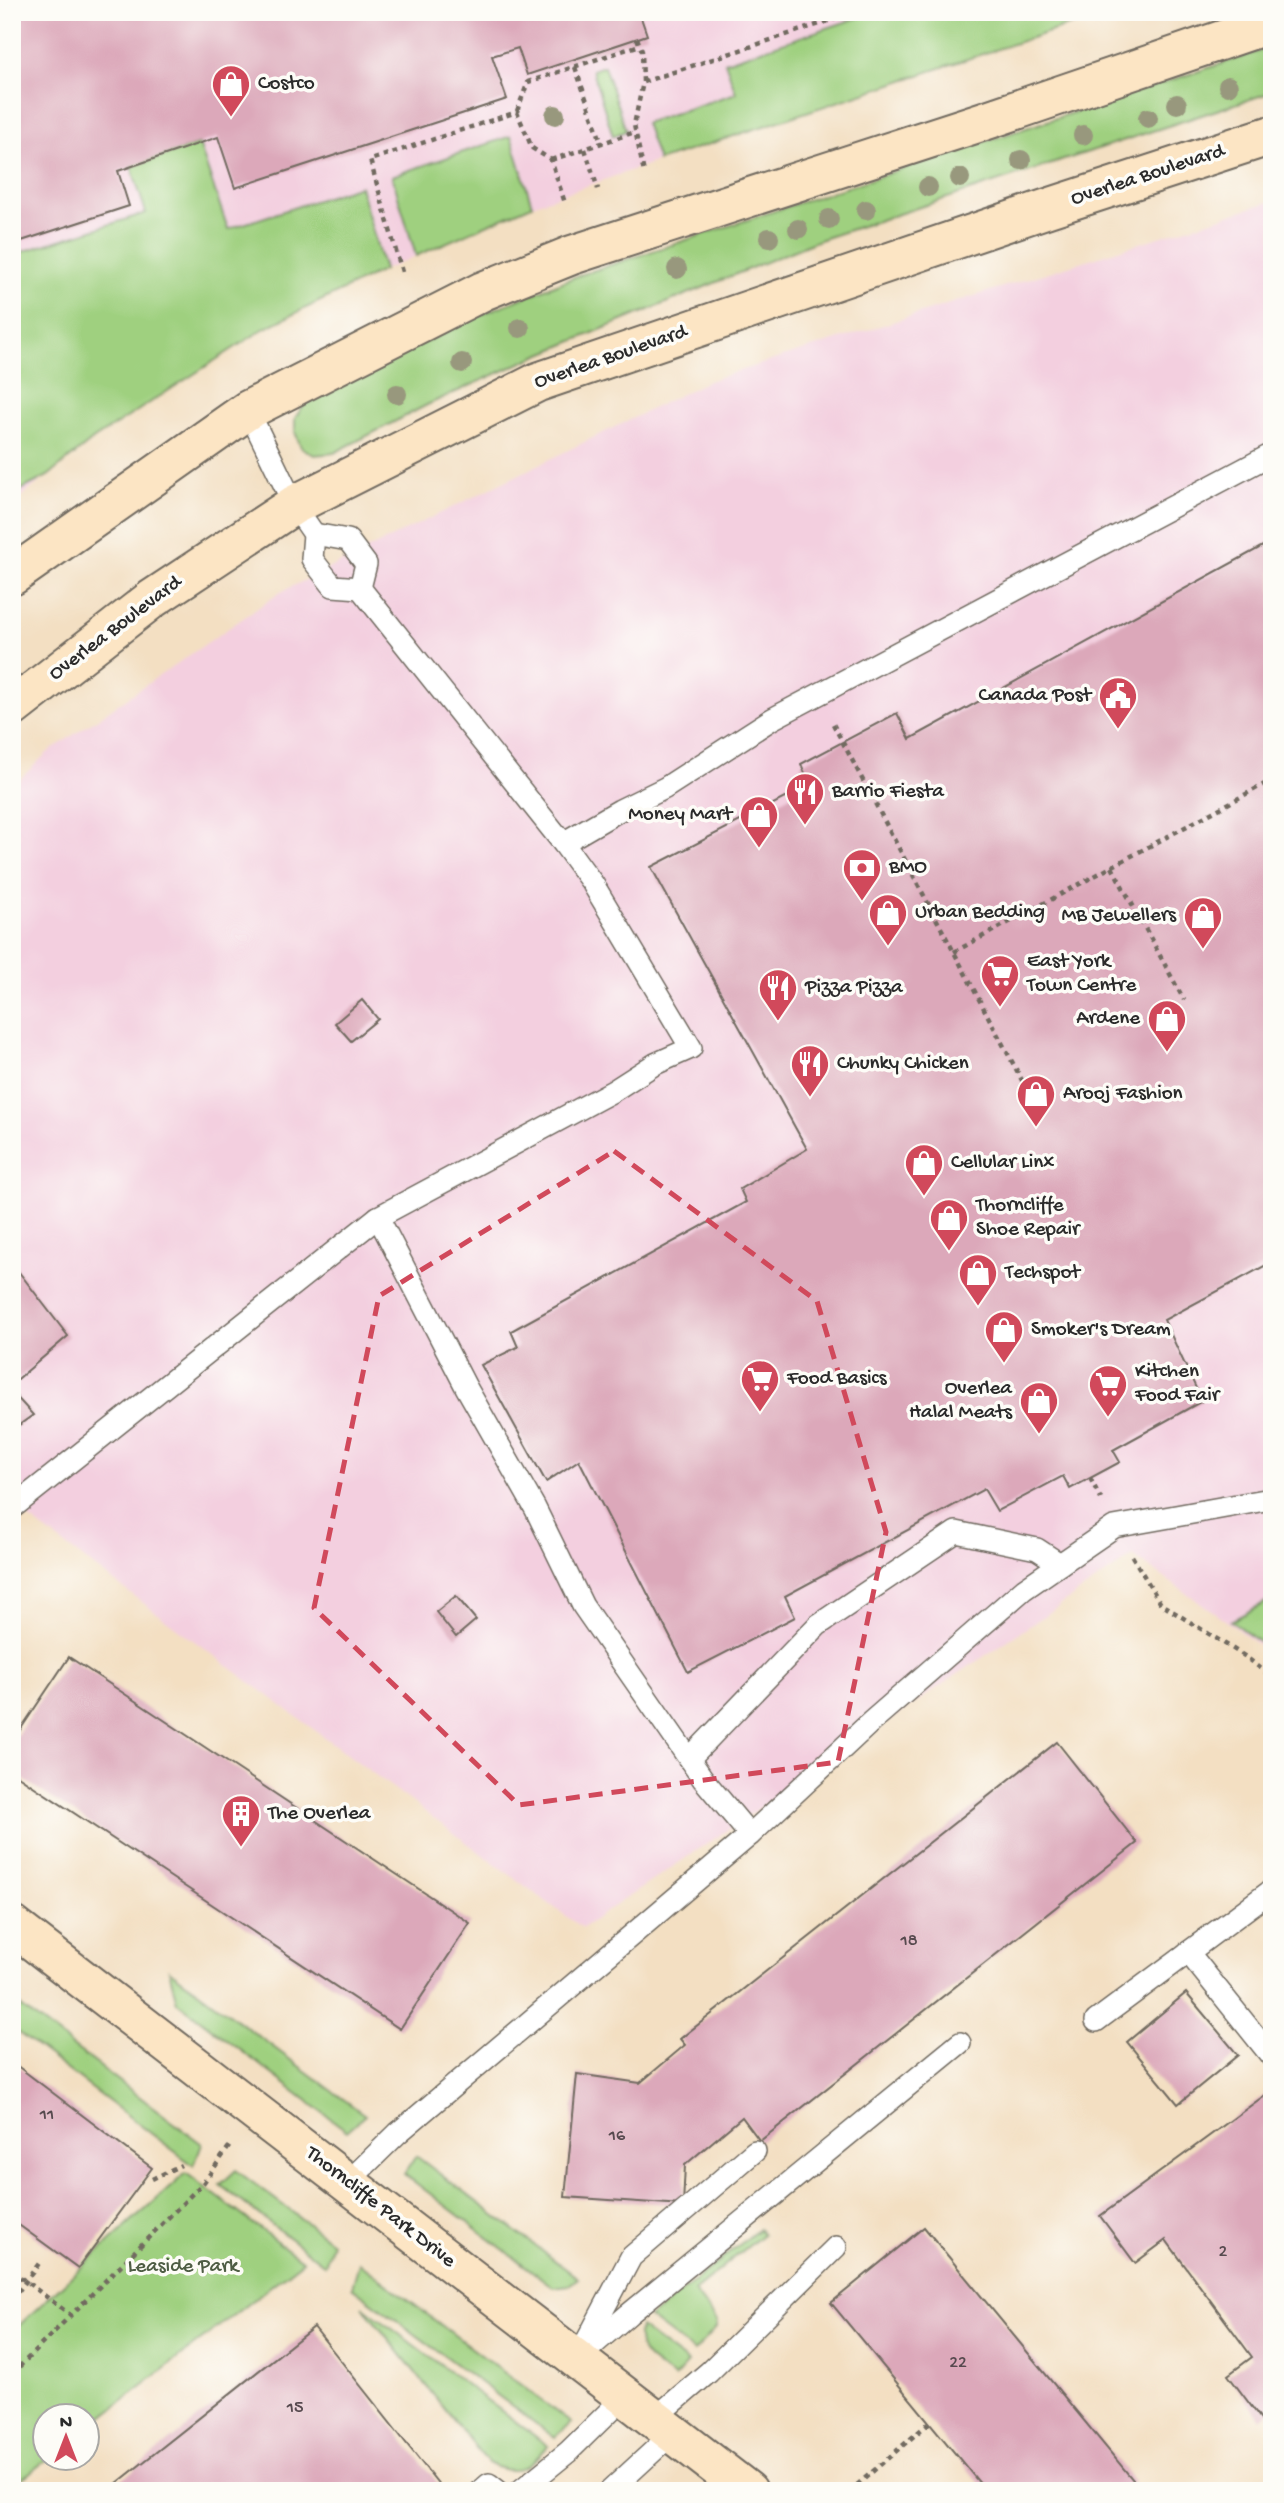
<svg xmlns="http://www.w3.org/2000/svg" width="1284" height="2503" font-family="'Gochi Hand',sans-serif">
	<style>
		.built { fill: #f3cfdf }
		.green { fill: #9fd07f; stroke: #657e55; stroke-width: 2 }
		.building { fill: #dca8ba }
		.lines { fill: none; stroke-linecap: round; stroke-linejoin: round }
		.lane-casing { stroke: #716a60; stroke-width: 24 }
		.secondary-casing { stroke: #716a60; stroke-width: 42 }
		.path { stroke: #716a60; stroke-width: 4.5; stroke-dasharray: 5 5; stroke-linecap: butt }
		.lane { stroke: #fff; stroke-width: 21 }
		.secondary { stroke: #fce5c4; stroke-width: 38 }
		.tree { fill: #98987d }
		.marked { fill: none; stroke: #d1495b; stroke-width: 5; stroke-dasharray: 14 9; stroke-linejoin: round }
		.labels { text-anchor: middle; dominant-baseline: central; stroke-width: 7; stroke-linejoin: round; paint-order: stroke }
		.number-label { font-size: 18px; fill: #574a4f }
		.poi-label { font-size: 21px; fill: #2b2b2b; stroke: #fdfcf7; text-anchor: start }
		.street-label { font-size: 21px; fill: #2b2b2b; stroke: #fdfcf7 }
		.park-label { font-size: 21px; fill: #4e5d44; stroke: #fdfcf7 }
	</style>
	<rect width="100%" height="100%" fill="#fdfcf7"/>
	<filter id="ink" filterUnits="userSpaceOnUse"><feTurbulence type="fractalNoise" baseFrequency=".0143" numOctaves="2"/><feDisplacementMap in="SourceGraphic" scale="14" xChannelSelector="R" yChannelSelector="G"/><feConvolveMatrix kernelMatrix="1 2 1 2 8 2 1 2 1" color-interpolation-filters="sRGB"/></filter>
	<filter id="wash" filterUnits="userSpaceOnUse"><feTurbulence type="fractalNoise" baseFrequency=".00686" numOctaves="4" result="noise"/><feDisplacementMap in="SourceGraphic" scale="28" xChannelSelector="R" yChannelSelector="G"/><feGaussianBlur stdDeviation="1.57" result="paint"/><feColorMatrix in="noise" values="0 0 0 0 0 0 0 0 0 0 0 0 0 0 0 0 0 1.4 0 .05"/><feComposite in="paint" operator="in"/></filter>
	<g filter="url(#wash)">
		<rect width="100%" height="100%" fill="#f3dfc2"/>
		<!-- built -->
		<g class="built">
			<polygon points="12,12 1110,12 658,161 532,205 352,284 265,328 187,378 94,439 12,504"/>
			<polygon points="1272,201 1272,1656 1221,1617 1133,1556 582,1928 12,1506 12,787 47,753 281,592 708,381"/>
		</g>
		<!-- green -->
		<g class="green">
			<polygon points="875,12 1110,12 658,161 645,123 736,93 725,62"/>
			<polygon points="1272,47 1272,92 819,240 527,360 427,405 334,453 314,455 301,447 295,432 295,418 304,405 323,392 475,317 577,276"/>
			<polygon points="604,66 626,131 613,136 592,70"/>
			<polygon points="511,136 532,205 416,256 392,176"/>
			<polygon points="199,144 228,229 360,186 384,270 265,328 94,439 48,476 19,491 12,485 12,255 146,213 131,166"/>
			<polygon points="1272,1599 1272,1652 1231,1621"/>
			<polygon points="169,1970 365,2115 347,2131 177,2002"/>
			<polygon points="12,2000 202,2144 194,2166 12,2028"/>
			<polygon points="416,2156 578,2278 569,2285 553,2287 404,2174"/>
			<polygon points="236,2170 332,2242 325,2265 220,2185"/>
			<polygon points="186,2173 303,2261 88,2428 88,2416 46,2416 46,2458 49,2458 12,2486 12,2332 77,2271"/>
			<polygon points="759,2229 763,2234 694,2291 717,2321 716,2328 694,2352 649,2318"/>
			<polygon points="359,2263 571,2423 555,2438 352,2287"/>
			<path d="M362,2306l186,140c-19,22 -31,32 -60,17z"/>
			<path d="M640,2327l48,36 -14,15c-21,-16 -40,-22 -34,-51z"/>
		</g>
		<g id="blocks">
			<!-- building -->
			<g class="building">
				<polygon points="12,12 639,12 647,35 527,75 518,48 492,56 507,99 235,188 218,137 118,171 129,206 12,244"/>
				<polygon points="1272,541 1272,1262 1164,1320 1202,1401 1113,1450 1120,1462 1070,1489 1063,1476 997,1511 984,1489 785,1596 795,1617 688,1672 579,1460 546,1482 481,1365 518,1347 511,1331 746,1202 740,1189 807,1149 651,867 810,785 801,764 897,713 910,739"/>
				<polygon points="362,1000 378,1019 351,1041 335,1023"/>
				<polygon points="12,1263 68,1336 12,1384"/>
				<polygon points="12,1392 33,1415 12,1430"/>
				<polygon points="456,1596 476,1620 456,1637 436,1612"/>
				<polygon points="69,1657 470,1923 400,2029 12,1772 12,1742"/>
				<polygon points="1057,1742 1137,1843 760,2141 742,2117 685,2165 683,2205 565,2197 577,2074 640,2083 685,2045 680,2039"/>
				<polygon points="1186,1993 1238,2055 1178,2104 1127,2042"/>
				<polygon points="12,2062 152,2168 78,2268 12,2220"/>
				<polygon points="1272,2090 1272,2411 1261,2419 1228,2375 1252,2357 1166,2240 1135,2263 1100,2216"/>
				<polygon points="924,2227 1134,2481 1122,2491 986,2491 831,2303"/>
				<polygon points="314,2327 444,2491 107,2491"/>
			</g>
		</g>
	</g>
	<g filter="url(#ink)">
		<use href="#blocks" fill-opacity="0" stroke="#716a60" stroke-width="2"/>
		<g class="lines">
			<!-- lane casing -->
			<g class="lane-casing">
				<g id="lane">
					<polyline points="314,534 348,540 366,564 360,588"/>
					<polyline points="563,843 620,810 665,788 772,719 1272,454"/>
					<polyline points="378,1217 466,1387 535,1508 583,1606 703,1779 750,1835"/>
					<polyline points="12,1508 378,1217 613,1091 655,1064 691,1048 593,884 563,843 360,588 333,586 312,559 314,534 294,505 248,410"/>
					<polyline points="689,1759 818,1625 956,1532 1037,1549 1060,1564"/>
					<polyline points="1188,1952 1272,2057"/>
					<polyline points="1096,2021 1272,1890"/>
					<polyline points="348,2182 398,2133 750,1835 872,1721 1024,1589 1114,1527 1265,1500 1272,1497"/>
					<polyline points="583,2348 631,2257 755,2151"/>
					<polyline points="577,2359 629,2314 960,2043"/>
					<polyline points="655,2418 709,2372 836,2247"/>
					<polyline points="481,2491 489,2484 498,2491"/>
					<polyline points="520,2491 568,2452 625,2396"/>
					<polyline points="610,2491 673,2433"/>
				</g>
			</g>
			<!-- secondary casing -->
			<g class="secondary-casing">
				<g id="secondary">
					<polyline points="12,576 248,410 483,291 572,255 984,121 1272,23"/>
					<polyline points="12,708 152,599 294,505 538,382 1048,208 1272,135"/>
					<polyline points="12,1925 748,2491"/>
				</g>
			</g>
			<!-- path -->
			<g class="path">
				<polyline points="637,38 642,51 643,82 634,125 644,173"/>
				<polyline points="575,67 602,144"/>
				<polyline points="643,82 856,12"/>
				<polyline points="517,111 528,82 640,45"/>
				<polyline points="585,149 598,189"/>
				<polyline points="551,160 635,132"/>
				<polyline points="402,272 370,160 517,112 532,148 551,160 565,203"/>
				<polyline points="833,724 1025,1086"/>
				<polyline points="1112,867 1184,1000"/>
				<polyline points="954,952 1272,780"/>
				<polyline points="1090,1478 1101,1499"/>
				<polyline points="1132,1556 1161,1604 1246,1657 1272,1677"/>
				<polyline points="152,2179 181,2165"/>
				<polyline points="12,2271 72,2316"/>
				<polyline points="12,2300 40,2262"/>
				<polyline points="12,2374 204,2182 231,2144"/>
				<polyline points="857,2485 930,2422"/>
			</g>
			<!-- lane -->
			<use href="#lane" class="lane"/>
			<!-- secondary -->
			<use href="#secondary" class="secondary"/>
		</g>
		<!-- trees -->
		<g class="tree">
			<circle cx="1228" cy="86" r="10"/>
			<circle cx="1177" cy="104" r="10"/>
			<circle cx="555" cy="115" r="10"/>
			<circle cx="1148" cy="118" r="10"/>
			<circle cx="1083" cy="135" r="10"/>
			<circle cx="1021" cy="160" r="10"/>
			<circle cx="960" cy="178" r="10"/>
			<circle cx="928" cy="187" r="10"/>
			<circle cx="866" cy="210" r="10"/>
			<circle cx="829" cy="219" r="10"/>
			<circle cx="798" cy="229" r="10"/>
			<circle cx="769" cy="238" r="10"/>
			<circle cx="677" cy="269" r="10"/>
			<circle cx="520" cy="328" r="10"/>
			<circle cx="462" cy="363" r="10"/>
			<circle cx="397" cy="394" r="10"/>
		</g>
	</g>
	<!-- marked area -->
	<path class="marked" d="M614,1151l203,150 69,231 -48,230 -319,43 -205,-197 65,-312z"/>
	<!-- icons -->
	<defs>
		<g id="shop-pin" transform="scale(2.0125)"><path d="M0 17L-7.5 6A9.5 9.5 0 1 1 7.5 6Z" fill="#d1495b" stroke="#fdfcf7"/><path d="M-5-2.5h2.3a2.7 3.5 0 0 1 5.4 0H5L5.5 6h-11ZM-1.5-2.5h3a1.5 2.3 0 0 0-3 0Z" fill="#fff"/></g>
		<g id="civic-pin" transform="scale(2.0125)"><path d="M0 17L-7.5 6A9.5 9.5 0 1 1 7.5 6Z" fill="#d1495b" stroke="#fdfcf7"/><path d="M-.6-6.5H3V-4.5H.6V-3L4-1V1h2V6H-6V1h2V-1L-.6-3ZM-1.2 2.5V6h2.4V2.5Z" fill="#fff"/></g>
		<g id="restaurant-pin" transform="scale(2.0125)"><path d="M0 17L-7.5 6A9.5 9.5 0 1 1 7.5 6Z" fill="#d1495b" stroke="#fdfcf7"/><path d="M-5-6h1v4h1v-4h1v4h1v-4h1v5L-1.5 .5V6h-2V.5L-5-1ZM5-6V6H3V1.5H1.5Q1.5-4 5-6Z" fill="#fff"/></g>
		<g id="bank-pin" transform="scale(2.0125)"><path d="M0 17L-7.5 6A9.5 9.5 0 1 1 7.5 6Z" fill="#d1495b" stroke="#fdfcf7"/><path d="M-6-4H6V4H-6ZM0-2.3a2.3 2.3 0 1 0 0 4.6a2.3 2.3 0 1 0 0-4.6Z" fill="#fff"/></g>
		<g id="supermarket-pin" transform="scale(2.0125)"><path d="M0 17L-7.5 6A9.5 9.5 0 1 1 7.5 6Z" fill="#d1495b" stroke="#fdfcf7"/><path d="M-6-5.5h2.5l.6 2H6L4.5 2H-2.5L-4.4-4H-6ZM-1.5 3.2a1.3 1.3 0 1 0 .1 0ZM3 3.2a1.3 1.3 0 1 0 .1 0Z" fill="#fff"/></g>
		<g id="building-pin" transform="scale(2.0125)"><path d="M0 17L-7.5 6A9.5 9.5 0 1 1 7.5 6Z" fill="#d1495b" stroke="#fdfcf7"/><path d="M-4-6H4V6H1V3H-1V6H-4ZM-2.5-4.3h1.7v1.8h-1.7ZM.8-4.3h1.7v1.8H.8ZM-2.5-1h1.7V.8h-1.7ZM.8-1h1.7V.8H.8Z" fill="#fff"/></g>
	</defs>
	<g fill-rule="evenodd">
		<use href="#shop-pin" x="231" y="84"/>
		<use href="#civic-pin" x="1118" y="696"/>
		<use href="#restaurant-pin" x="805" y="792"/>
		<use href="#shop-pin" x="759" y="815"/>
		<use href="#bank-pin" x="862" y="868"/>
		<use href="#shop-pin" x="888" y="913"/>
		<use href="#shop-pin" x="1203" y="916"/>
		<use href="#supermarket-pin" x="1000" y="974"/>
		<use href="#restaurant-pin" x="778" y="988"/>
		<use href="#shop-pin" x="1167" y="1019"/>
		<use href="#restaurant-pin" x="810" y="1064"/>
		<use href="#shop-pin" x="1036" y="1094"/>
		<use href="#shop-pin" x="924" y="1163"/>
		<use href="#shop-pin" x="949" y="1218"/>
		<use href="#shop-pin" x="978" y="1273"/>
		<use href="#shop-pin" x="1004" y="1330"/>
		<use href="#supermarket-pin" x="760" y="1379"/>
		<use href="#supermarket-pin" x="1108" y="1384"/>
		<use href="#shop-pin" x="1039" y="1401"/>
		<use href="#building-pin" x="241" y="1814"/>
	</g>
	<g class="labels">
		<!-- number labels -->
		<g class="number-label">
			<text x="909" y="1941">18</text>
			<text x="47" y="2115">11</text>
			<text x="617" y="2136">16</text>
			<text x="1223" y="2252">2</text>
			<text x="958" y="2363">22</text>
			<text x="295" y="2408">15</text>
		</g>
		<!-- poi labels -->
		<g class="poi-label">
			<text x="258" y="84">Costco</text>
			<text x="1091" y="696" text-anchor="end">Canada Post</text>
			<text x="832" y="792">Barrio Fiesta</text>
			<text x="732" y="815" text-anchor="end">Money Mart</text>
			<text x="889" y="868">BMO</text>
			<text x="915" y="913">Urban Bedding</text>
			<text x="1176" y="916" text-anchor="end">MB Jewellers</text>
			<text x="1027" y="962">East York<tspan x="1027" dy="24">Town Centre</tspan></text>
			<text x="805" y="988">Pizza Pizza</text>
			<text x="1140" y="1019" text-anchor="end">Ardene</text>
			<text x="837" y="1064">Chunky Chicken</text>
			<text x="1063" y="1094">Arooj Fashion</text>
			<text x="951" y="1163">Cellular Linx</text>
			<text x="976" y="1206">Thorncliffe<tspan x="976" dy="24">Shoe Repair</tspan></text>
			<text x="1005" y="1273">Techspot</text>
			<text x="1031" y="1330">Smoker's Dream</text>
			<text x="1135" y="1372">Kitchen<tspan x="1135" dy="24">Food Fair</tspan></text>
			<text x="787" y="1379">Food Basics</text>
			<text x="1012" y="1389" text-anchor="end">Overlea<tspan x="1012" dy="24">Halal Meats</tspan></text>
			<text x="268" y="1814">The Overlea</text>
		</g>
		<!-- street labels -->
		<g class="street-label">
			<text transform="translate(1148 176) rotate(-18)">Overlea Boulevard</text>
			<text transform="translate(611 358) rotate(-19)">Overlea Boulevard</text>
			<text transform="translate(116 629) rotate(-37)">Overlea Boulevard</text>
			<text transform="translate(380 2208) rotate(38)">Thorncliffe Park Drive</text>
		</g>
		<!-- park labels -->
		<g class="park-label">
			<text x="183" y="2267">Leaside Park</text>
		</g>
	</g>
	<!-- margin -->
	<rect width="1284" height="2503" fill="none" stroke="#fdfcf7" stroke-width="42"/>
	<!-- north arrow -->
	<g transform="translate(66 2437)"><circle r="33" fill="#fdfcf7" stroke="#a9a8a5" stroke-width="2"/>
	<path d="M0-5L12 26L0 18L-12 26Z" fill="#d1495b"/>
	<text y="-10" font-size="19" font-weight="bold" text-anchor="middle" fill="#2b2b2b">N</text>
	</g>
</svg>
